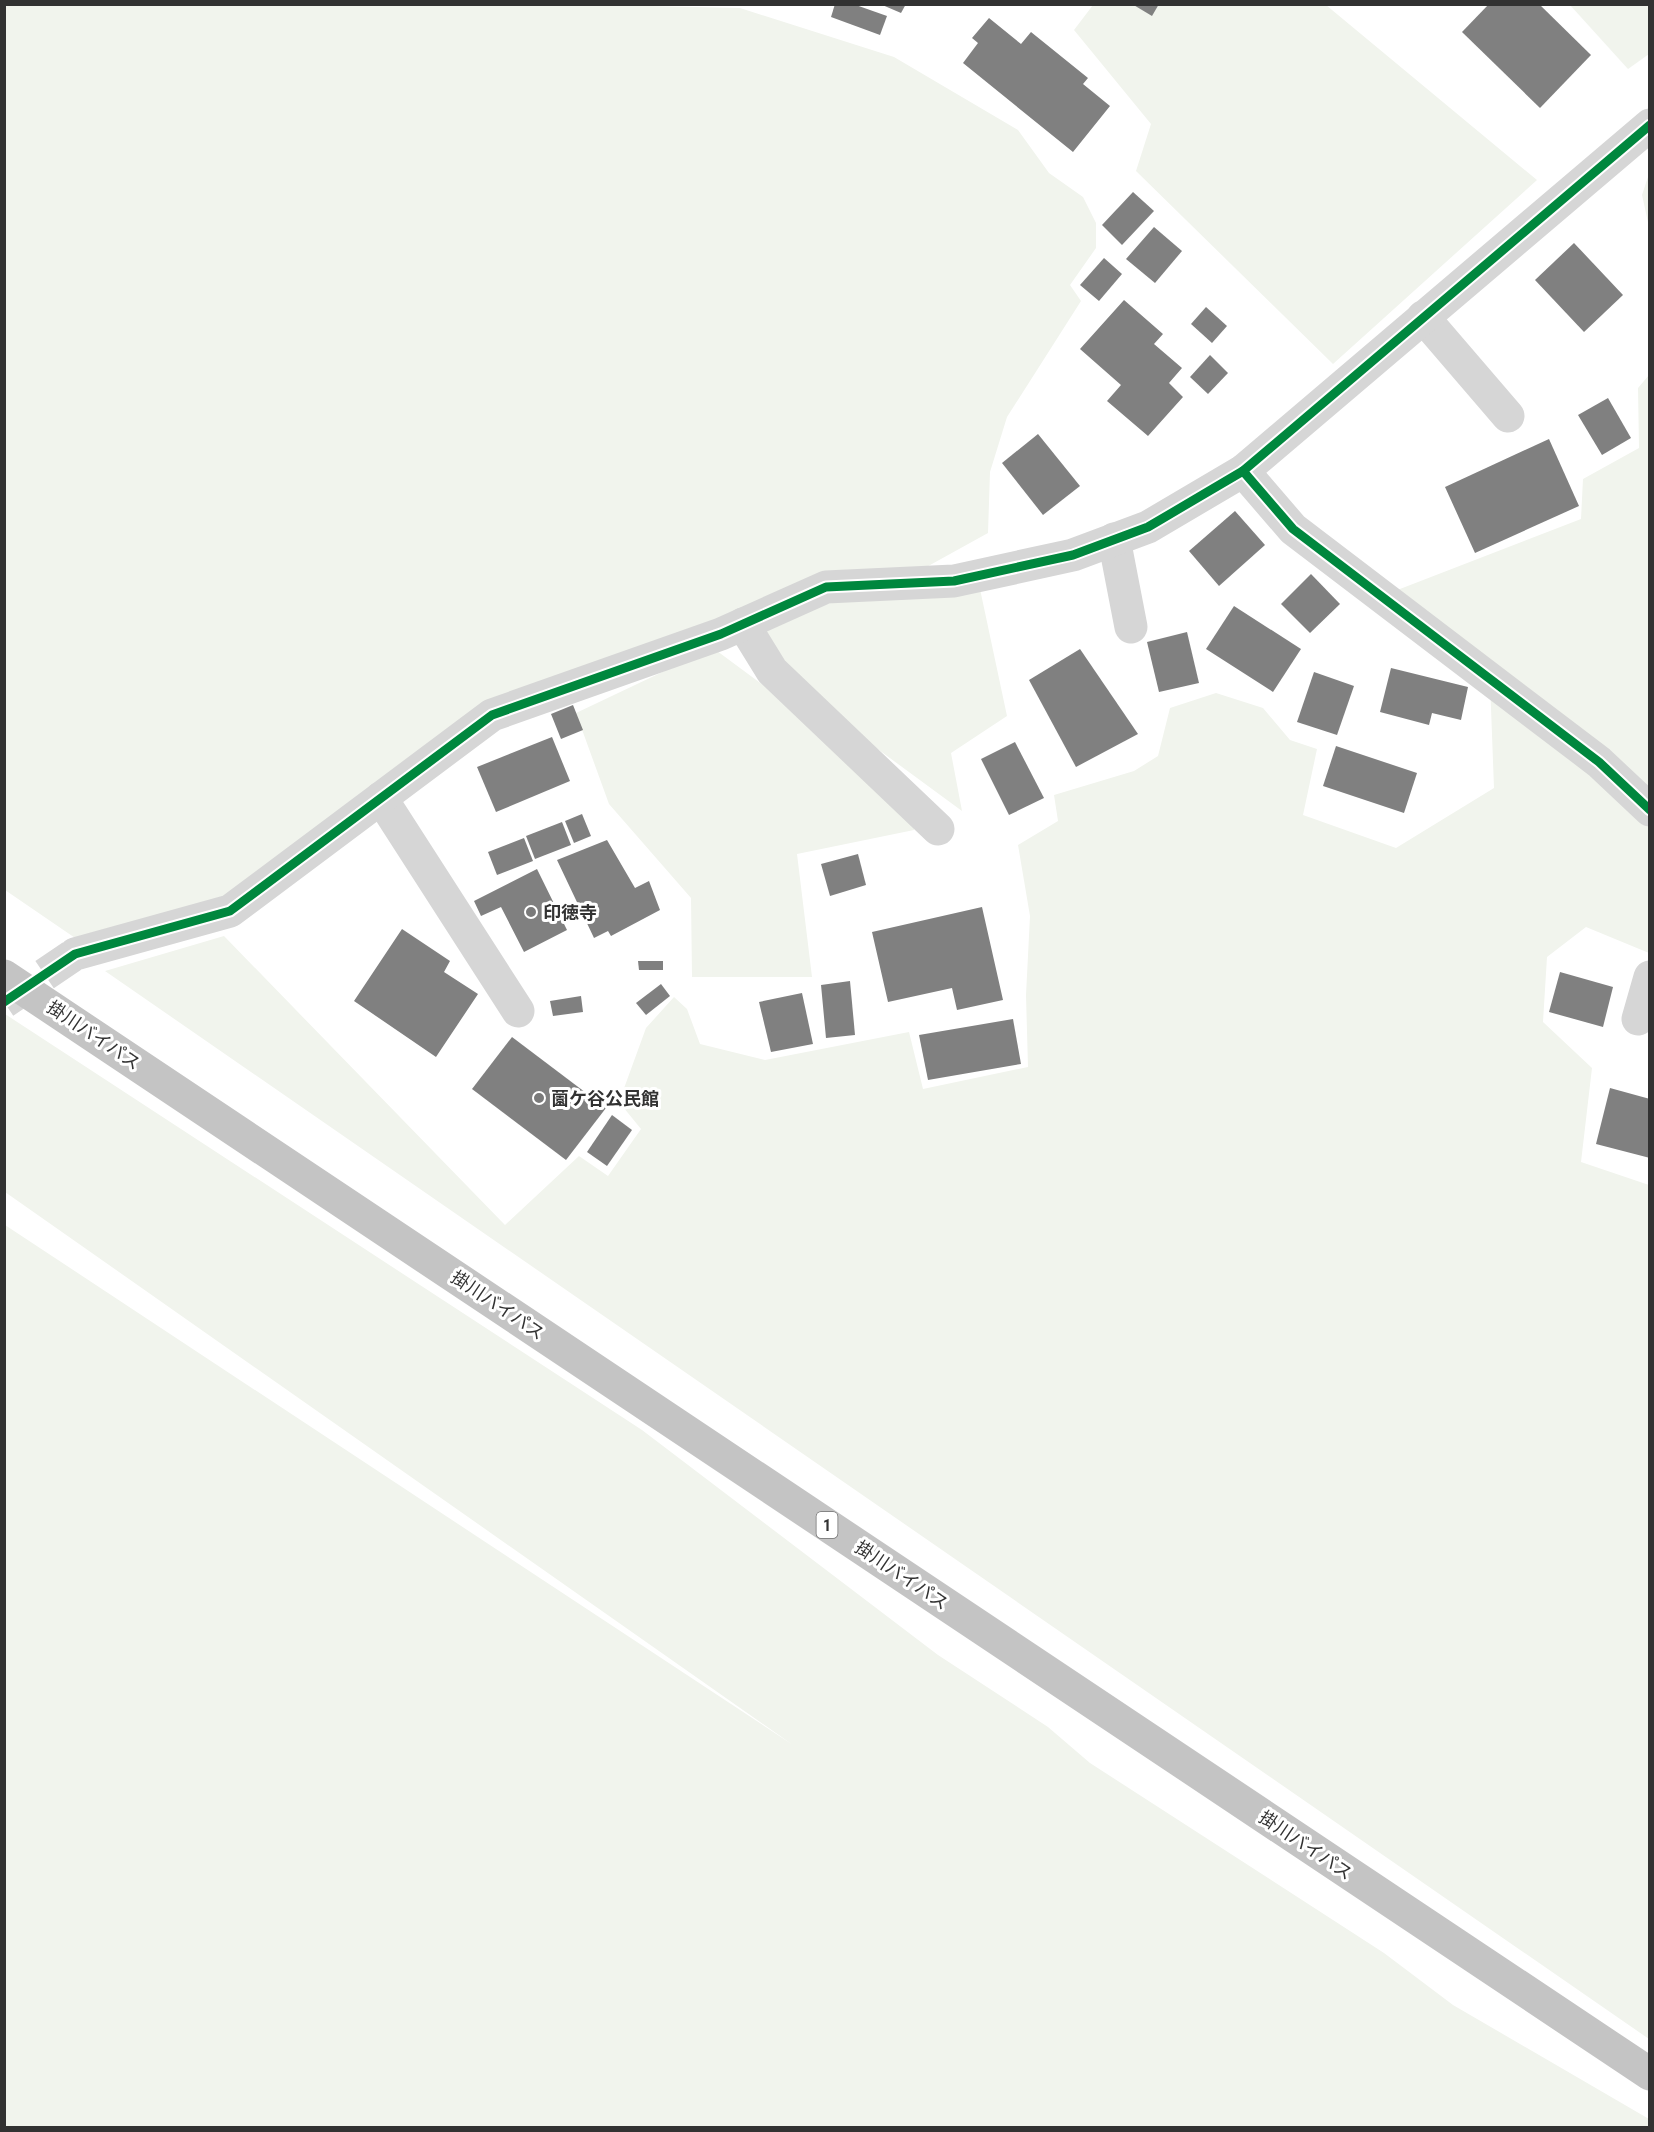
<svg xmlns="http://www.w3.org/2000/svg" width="1654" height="2132" font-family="'Roboto Condensed','Noto Sans JP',sans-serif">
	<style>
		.green { fill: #f1f4ed }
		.building { fill: #808080 }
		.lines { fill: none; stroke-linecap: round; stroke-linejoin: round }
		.street-tunnel { stroke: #d6d6d6; stroke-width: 33; stroke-dasharray: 33 16; stroke-linecap: butt }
		.street { stroke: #d6d6d6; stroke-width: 33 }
		.highway { stroke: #c4c4c4; stroke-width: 33 }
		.cycleway-casing { stroke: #fff; stroke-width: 13 }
		.cycleway { stroke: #00873e; stroke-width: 9 }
		.poi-dot { fill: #7a7a7a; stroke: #fff; stroke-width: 2 }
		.labels { text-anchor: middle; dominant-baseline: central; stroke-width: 6; stroke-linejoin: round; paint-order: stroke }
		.shield { fill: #fff; stroke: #707070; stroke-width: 1.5 }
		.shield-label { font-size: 16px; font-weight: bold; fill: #323232 }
		.poi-label { font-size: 18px; font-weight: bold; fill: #323232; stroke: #fff; text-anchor: start }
		.street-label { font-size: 18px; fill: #323232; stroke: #fff }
	</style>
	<rect width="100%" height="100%" fill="#fff"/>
	<!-- green -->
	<g class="green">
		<polygon points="560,4 740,8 894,57 1018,130 1049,173 1083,197 1096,223 1096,248 1070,285 1081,301 1007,417 990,472 988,533 912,575 492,715 226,904 81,942 5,890 5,5"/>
		<polygon points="1093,5 1326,5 1537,180 1333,364 1136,171 1151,124 1074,30"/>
		<polygon points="1570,5 1649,5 1649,54 1628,69"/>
		<polygon points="1649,174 1649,227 1642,195"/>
		<polygon points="1649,375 1649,953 1586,927 1547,957 1543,1022 1592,1068 1581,1162 1649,1185 1649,2039 105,971 224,936 505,1225 579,1156 608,1176 641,1129 619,1102 646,1028 674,997 687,1009 700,1044 765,1060 909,1032 923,1089 1028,1067 1026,995 1030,916 1018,845 1058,821 1054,795 1134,771 1158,756 1170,708 1216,693 1263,708 1290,740 1317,749 1303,815 1396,848 1494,788 1490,681 1387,594 1581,519 1583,479 1639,448 1638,388"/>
		<polygon points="826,587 980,589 1007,716 951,753 962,811 721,634"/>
		<polygon points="713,648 923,803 914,830 797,854 812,977 692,977 691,898 609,804 576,713"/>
		<polygon points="5,1014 642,1430 938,1655 1048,1727 1090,1763 1384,1953 1453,2005 1649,2119 1649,2127 5,2127 5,1225 793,1745 5,1192"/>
	</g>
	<!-- building -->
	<g class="building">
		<polygon points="835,4 853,4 887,16 880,35 831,17"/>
		<polygon points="880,4 906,4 901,13"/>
		<polygon points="1132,4 1159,4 1152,16"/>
		<polygon points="1489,4 1539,4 1591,55 1540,108 1462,32"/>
		<polygon points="989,18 1021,44 1031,32 1088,78 1083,84 1110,106 1073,152 963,63 978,43 972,38"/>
		<polygon points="1133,192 1154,211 1122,245 1102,225"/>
		<polygon points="1154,227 1182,251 1155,283 1126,259"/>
		<polygon points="1574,243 1623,295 1584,332 1535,280"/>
		<polygon points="1104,258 1122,274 1099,301 1080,285"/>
		<polygon points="1124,300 1163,334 1154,344 1182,368 1169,383 1183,397 1148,436 1107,401 1121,385 1080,349"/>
		<polygon points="1206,307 1227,326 1212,343 1191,324"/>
		<polygon points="1210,355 1228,373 1208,394 1190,377"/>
		<polygon points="1608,398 1631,438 1602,455 1578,415"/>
		<polygon points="1038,434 1080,486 1043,515 1002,463"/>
		<polygon points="1549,439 1579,506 1475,553 1445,487"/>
		<polygon points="1235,511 1265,545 1219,586 1189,551"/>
		<polygon points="1311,574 1340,604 1310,633 1281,604"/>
		<polygon points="1234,606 1301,649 1273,692 1206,649"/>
		<polygon points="1187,632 1199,683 1159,692 1147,642"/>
		<polygon points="1080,649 1138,734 1076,767 1029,680"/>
		<polygon points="1391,668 1468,687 1461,720 1432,713 1429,725 1380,712"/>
		<polygon points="1314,672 1354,686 1337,735 1297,722"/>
		<polygon points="573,705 583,730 561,739 551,714"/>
		<polygon points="552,737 570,781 496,812 477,767"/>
		<polygon points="1015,742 1044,798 1009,815 981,759"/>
		<polygon points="1336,746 1417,773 1404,813 1323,786"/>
		<polygon points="582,814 591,836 574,843 565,821"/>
		<polygon points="562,822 571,845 535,859 526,836"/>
		<polygon points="524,838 533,861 497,875 488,852"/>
		<polygon points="607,840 635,888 649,881 660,910 611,936 608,931 594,938 557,860"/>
		<polygon points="858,854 866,885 830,896 821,864"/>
		<polygon points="537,869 567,930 524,952 501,907 481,916 474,901"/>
		<polygon points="982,907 1003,1000 957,1010 952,988 888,1002 872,932"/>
		<polygon points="402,929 450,961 444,972 478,994 436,1057 354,1001"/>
		<polygon points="638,961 663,961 663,970 639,970"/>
		<polygon points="1560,972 1613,987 1603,1027 1549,1012"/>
		<polygon points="850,981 855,1035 826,1038 821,985"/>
		<polygon points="661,984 670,996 646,1015 636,1003"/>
		<polygon points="802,993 813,1044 771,1052 759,1002"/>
		<polygon points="581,996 583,1012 553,1016 550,1001"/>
		<polygon points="1013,1019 1021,1064 928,1080 919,1035"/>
		<polygon points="512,1037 606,1108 566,1160 472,1089"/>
		<polygon points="1610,1088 1650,1099 1650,1158 1596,1144"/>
		<polygon points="612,1115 632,1130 607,1166 587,1152"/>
	</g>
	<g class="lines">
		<!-- street-tunnel -->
		<polyline class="street-tunnel" points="4,1002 75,954"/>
		<!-- street -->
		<g class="street">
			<polyline points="1423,317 1508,416"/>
			<polyline points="1243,471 1293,529 1599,762 1650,810"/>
			<polyline points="1114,539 1131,627"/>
			<polyline points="743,624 772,671 938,829"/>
			<polyline points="381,798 518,1011"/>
			<polyline points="75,954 230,911 492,715 721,634 826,587 954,581 1073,555 1148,527 1243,471 1650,125"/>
			<polyline points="1638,1019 1650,977"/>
		</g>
		<!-- highway -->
		<polyline class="highway" points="4,976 1650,2074"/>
		<!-- cycleway casing -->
		<g class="cycleway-casing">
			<g id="cycleway">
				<polyline points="1243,471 1293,529 1599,762 1650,810"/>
				<polyline points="4,1002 75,954 230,911 492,715 721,634 826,587 954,581 1073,555 1148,527 1243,471 1650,125"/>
			</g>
		</g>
		<!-- cycleway -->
		<use href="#cycleway" class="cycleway"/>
	</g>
	<!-- markers -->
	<g class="poi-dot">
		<circle cx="531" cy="912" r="6"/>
		<circle cx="539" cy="1098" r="6"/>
	</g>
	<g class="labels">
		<!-- shield labels -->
		<rect class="shield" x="816.5" y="1512" width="21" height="26" rx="4.5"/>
		<g class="shield-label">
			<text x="827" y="1525">1</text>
		</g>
		<!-- poi labels -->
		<g class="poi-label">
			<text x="543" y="912">印徳寺</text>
			<text x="551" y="1098">薗ケ谷公民館</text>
		</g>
		<!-- street labels -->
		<g class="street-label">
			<text transform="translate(94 1035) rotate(34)">掛川バイパス</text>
			<text transform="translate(498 1305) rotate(34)">掛川バイパス</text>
			<text transform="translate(902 1575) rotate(34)">掛川バイパス</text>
			<text transform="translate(1306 1845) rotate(34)">掛川バイパス</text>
		</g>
	</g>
	<!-- border -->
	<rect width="1654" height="2132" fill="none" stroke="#323232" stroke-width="12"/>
</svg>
